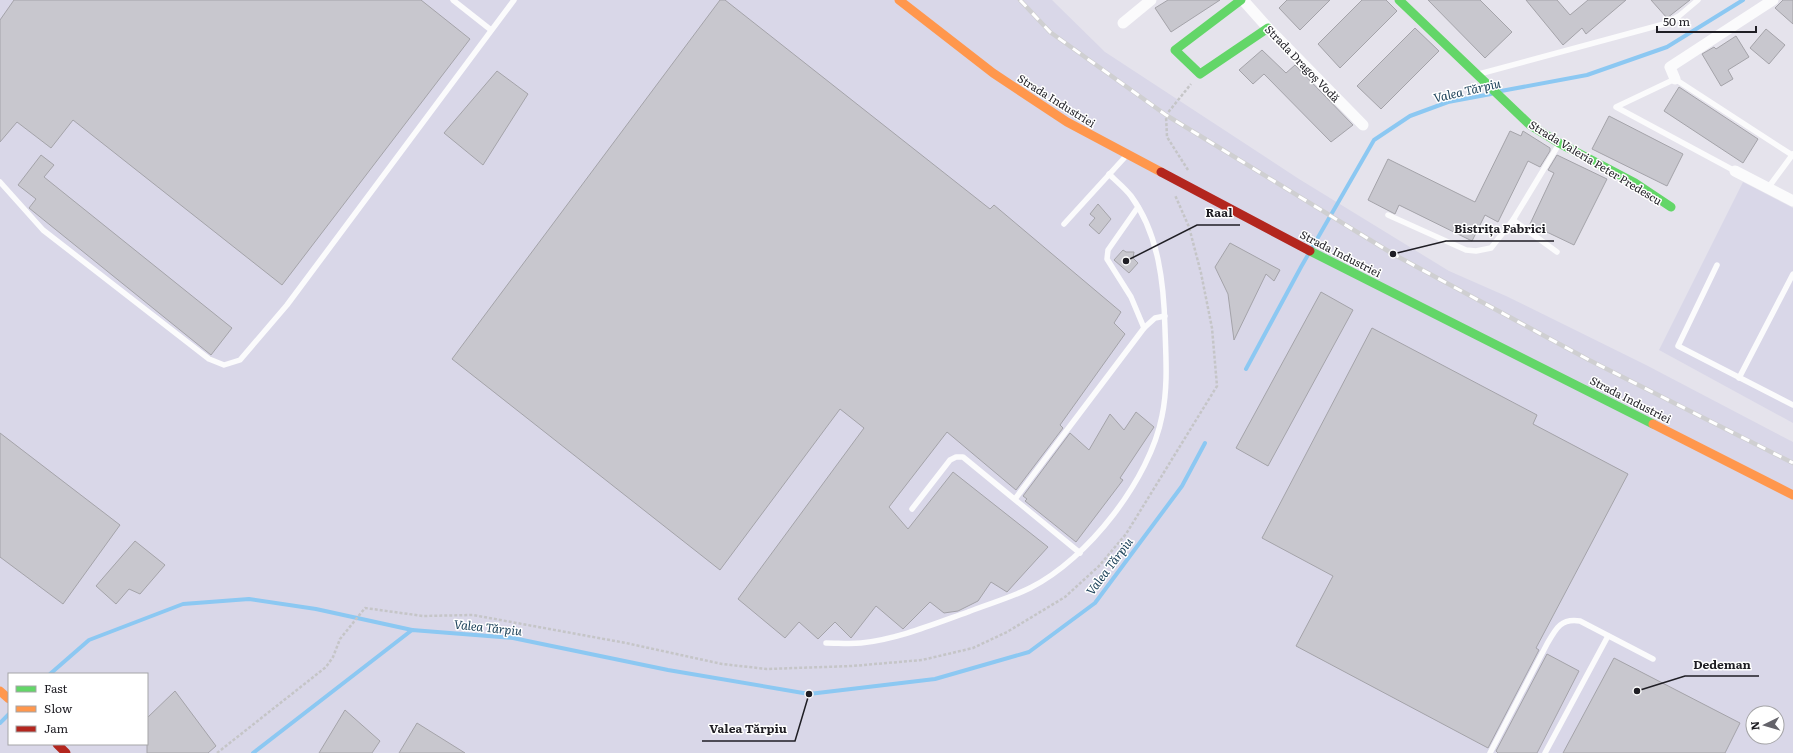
<svg xmlns="http://www.w3.org/2000/svg" width="1793" height="753" font-family="Literata,serif">
	<style>
		.built { fill: #d9d7e8; fill-rule: evenodd }
		.lines { fill: none; stroke-linecap: round; stroke-linejoin: round }
		.stream { stroke: #8cc8f2; stroke-width: 4 }
		.building { fill: #c8c7ce; stroke: #a4a3a9 }
		.path { stroke: #c5c5c7; stroke-width: 2.5; stroke-dasharray: 3 2; stroke-linecap: butt }
		.lane { stroke: #fbfbfc; stroke-width: 5.5 }
		.street { stroke: #fbfbfc; stroke-width: 11 }
		.fast { stroke: #63d668; stroke-width: 9 }
		.slow { stroke: #ff974d; stroke-width: 9 }
		.jam { stroke: #b3261e; stroke-width: 9 }
		.rail-casing { stroke: #cfcfd1; stroke-width: 4.5 }
		.rail { stroke: #fff; stroke-width: 3; stroke-dasharray: 9; stroke-linecap: butt }
		.labels { text-anchor: middle; dominant-baseline: central; stroke-width: 3; stroke-linejoin: round; paint-order: stroke }
		.street-label { font-size: 11px; fill: #1f1e24; stroke: #fff }
		.water-label { font-size: 12px; font-style: italic; fill: #1d425a; stroke: #fff }
		.leader { fill: none; stroke: #1f1e24; stroke-width: 1.5 }
		.callout-dot { fill: #1f1e24; stroke: #fff; stroke-width: 1.5 }
		.callout-label { font-size: 12px; text-anchor: middle; font-weight: bold; fill: #1f1e24; stroke: #fff; stroke-width: 3; stroke-linejoin: round; paint-order: stroke }
	</style>
	<rect width="100%" height="100%" fill="#e5e3ec"/>
	<!-- built -->
	<g class="built">
		<path d="M0,0h1052l53,52 194,127 150,92 57,25 140,69 147,77v311h-1793zM9,674h138v70h-138zM1753,713h24v24h-24z"/>
		<polygon points="1743,182 1793,208 1793,423 1659,350"/>
	</g>
	<g class="lines">
		<!-- stream -->
		<g class="stream">
			<polyline points="1501,91 1587,75 1667,47 1743,0"/>
			<polyline points="1246,369 1301,267 1374,140 1410,116 1448,102 1491,94"/>
			<polyline points="50,674 89,640 183,604 249,599 316,609 412,630"/>
			<polyline points="0,723 9,714"/>
			<polyline points="253,753 412,630 513,638 668,670 809,694 935,679 1029,652 1095,603 1182,486 1205,443"/>
		</g>
	</g>
	<!-- building -->
	<g class="building">
		<polygon points="14,0 421,0 470,39 282,285 73,120 51,148 17,122 0,142 0,20"/>
		<polygon points="720,0 725,0 990,209 994,205 1121,312 1114,323 1125,334 1060,425 1063,428 1016,490 947,432 889,507 908,529 953,472 1048,547 1007,592 991,582 978,601 958,611 944,613 930,602 903,629 876,606 851,638 835,622 818,639 799,622 785,638 738,599 864,428 840,409 720,570 452,359"/>
		<polygon points="1168,0 1220,0 1171,32 1155,8"/>
		<polygon points="1287,0 1330,0 1300,30 1279,8"/>
		<polygon points="1362,0 1386,0 1397,11 1340,68 1318,44"/>
		<polygon points="1428,0 1480,0 1512,32 1485,58"/>
		<polygon points="1526,0 1557,0 1570,15 1588,0 1626,0 1586,34 1582,28 1563,45"/>
		<polygon points="1651,0 1690,0 1667,18"/>
		<polygon points="1783,0 1793,0 1793,24 1775,8"/>
		<polygon points="1415,28 1439,51 1381,109 1357,86"/>
		<polygon points="1766,29 1785,45 1769,64 1750,48"/>
		<polygon points="1736,36 1749,57 1728,70 1733,79 1721,86 1702,54 1714,47 1716,49"/>
		<polygon points="1262,50 1286,73 1295,65 1353,125 1331,142 1264,74 1253,84 1239,70"/>
		<polygon points="497,71 528,94 483,165 444,133"/>
		<polygon points="1679,87 1758,139 1743,163 1664,111"/>
		<polygon points="1609,116 1683,154 1667,186 1592,149"/>
		<polygon points="1510,131 1521,136 1523,131 1550,148 1550,151 1540,167 1528,161 1498,222 1485,215 1472,241 1399,205 1395,214 1368,200 1388,159 1475,202"/>
		<polygon points="41,155 54,165 44,177 232,328 211,355 29,208 36,199 18,185"/>
		<polygon points="1557,155 1607,179 1574,245 1530,224 1554,173 1548,170"/>
		<polygon points="1098,204 1111,219 1099,234 1089,225 1095,218 1090,214"/>
		<polygon points="1230,243 1280,270 1274,281 1266,274 1234,340 1228,294 1215,267"/>
		<polygon points="1123,250 1126,252 1134,252 1133,258 1138,263 1129,273 1114,260"/>
		<polygon points="1321,292 1353,310 1268,466 1236,448"/>
		<polygon points="1372,328 1537,415 1533,424 1628,474 1536,648 1539,650 1488,748 1296,646 1333,576 1262,538"/>
		<polygon points="1136,412 1154,427 1120,478 1123,480 1076,542 1025,501 1027,499 1023,496 1070,433 1089,450 1110,414 1124,430"/>
		<polygon points="0,433 120,525 63,604 0,557"/>
		<polygon points="135,541 165,565 140,594 129,589 116,604 96,586"/>
		<polygon points="1547,654 1579,671 1537,753 1498,753 1496,751"/>
		<polygon points="1614,658 1740,723 1725,753 1563,753"/>
		<polygon points="175,691 216,746 208,753 147,753 147,718"/>
		<polygon points="345,710 380,741 372,753 319,753"/>
		<polygon points="417,723 465,753 399,753"/>
	</g>
	<g class="lines">
		<!-- path -->
		<g class="path">
			<polyline points="1188,170 1167,137 1166,115 1191,84"/>
			<polyline points="217,753 326,667 333,657 340,639 365,608 423,616 473,615 626,643 722,664 767,669 852,666 922,660 973,648 1007,632 1065,597 1099,566 1126,534 1217,386 1212,328 1201,273 1189,227 1175,195"/>
		</g>
		<!-- lane -->
		<g class="lane">
			<polyline points="453,0 491,30"/>
			<polyline points="1479,74 1664,24 1679,16 1698,0"/>
			<polyline points="1735,171 1616,107 1675,79 1792,155"/>
			<polyline points="0,182 43,230 209,359 224,365 240,360 287,305 514,0"/>
			<polyline points="1768,188 1793,154"/>
			<polyline points="1138,207 1108,250 1107,259 1131,297 1144,328"/>
			<polyline points="1388,215 1466,250 1476,251 1491,248 1513,220 1559,144"/>
			<polyline points="1513,220 1557,252"/>
			<polyline points="1064,224 1126,156"/>
			<polyline points="1717,265 1678,346 1793,405"/>
			<polyline points="1739,378 1793,274"/>
			<polyline points="1015,499 1144,328 1155,318 1165,316"/>
			<polyline points="912,509 950,460 956,457 963,457 1080,553"/>
			<path d="M826,643c12,0 24,1 35,0 37,-4 73,-19 107,-31 20,-8 42,-14 62,-24 58,-29 120,-109 132,-172 6,-29 4,-57 3,-87 -1,-44 -6,-95 -34,-133 -6,-8 -15,-15 -22,-22"/>
			<path d="M1490,753l57,-109c9,-16 14,-26 33,-23l73,38"/>
			<polyline points="1545,753 1608,636"/>
		</g>
		<!-- street -->
		<g class="street">
			<polyline points="1243,0 1268,28 1363,125"/>
			<polyline points="1123,23 1151,0"/>
			<polyline points="1675,79 1670,67 1773,0"/>
			<polyline points="1735,171 1793,201"/>
		</g>
		<!-- fast -->
		<g class="fast">
			<polyline points="1241,0 1175,50 1200,74 1268,28"/>
			<polyline points="1399,0 1530,125 1559,143 1635,183 1671,207"/>
			<polyline points="1310,251 1653,424"/>
		</g>
		<!-- slow -->
		<g class="slow">
			<polyline points="899,0 993,73 1067,122 1161,172"/>
			<polyline points="1653,424 1793,495"/>
			<polyline points="0,691 9,699"/>
		</g>
		<!-- jam -->
		<g class="jam">
			<polyline points="1161,172 1310,251"/>
			<polyline points="57,744 66,753"/>
		</g>
		<!-- rail casing -->
		<g class="rail-casing">
			<polyline id="rail" points="1020,0 1050,32 1166,115 1393,254 1589,360 1793,463"/>
		</g>
		<!-- rail -->
		<use href="#rail" class="rail"/>
	</g>
	<g class="labels">
		<!-- street labels -->
		<g class="street-label">
			<text transform="translate(1303 63) rotate(46)">Strada Dragoș Vodă</text>
			<text transform="translate(1057 100) rotate(32)">Strada Industriei</text>
			<text transform="translate(1596 162) rotate(31)">Strada Valeria Peter Predescu</text>
			<text transform="translate(1341 253) rotate(27)">Strada Industriei</text>
			<text transform="translate(1631 399) rotate(27)">Strada Industriei</text>
		</g>
		<!-- water labels -->
		<g class="water-label">
			<text transform="translate(1467 90) rotate(-13)">Valea Tărpiu</text>
			<text transform="translate(1109 566) rotate(-53)">Valea Tărpiu</text>
			<text transform="translate(488 627) rotate(6)">Valea Tărpiu</text>
		</g>
	</g>
	<!-- callouts -->
	<path class="leader" d="M1126 261L1197 225H1240M1393 254L1446 241H1554M1637 691L1685 676H1759M809 694L795 741H702"/>
	<g class="callout-dot">
		<circle cx="1126" cy="261" r="4"/>
		<circle cx="1393" cy="254" r="4"/>
		<circle cx="1637" cy="691" r="4"/>
		<circle cx="809" cy="694" r="4"/>
	</g>
	<g class="callout-label">
		<text x="1219" y="217">Raal</text>
		<text x="1500" y="233">Bistrița Fabrici</text>
		<text x="1722" y="669">Dedeman</text>
		<text x="748" y="733">Valea Tărpiu</text>
	</g>
	<!-- legend -->
	<rect x="8" y="673" width="140" height="72" fill="#ffffff" stroke="#a5a5a7"/>
	<rect x="16" y="686" width="20" height="6" fill="#63d668" stroke="#a5a5a7"/>
	<text x="44" y="693" font-size="12" fill="#1f1e24">Fast</text>
	<rect x="16" y="706" width="20" height="6" fill="#ff974d" stroke="#a5a5a7"/>
	<text x="44" y="713" font-size="12" fill="#1f1e24">Slow</text>
	<rect x="16" y="726" width="20" height="6" fill="#b3261e" stroke="#a5a5a7"/>
	<text x="44" y="733" font-size="12" fill="#1f1e24">Jam</text>
	<!-- north arrow -->
	<g transform="translate(1765 725) rotate(265)"><circle r="19" fill="#ffffff" stroke="#a5a5a7"/>
	<path d="M0-3L7 15L0 10L-7 15Z" fill="#64636a"/>
	<text y="-6" font-size="11" font-weight="bold" text-anchor="middle" fill="#1f1e24">N</text>
	</g>
	<!-- scale -->
	<path d="M1657 26v6h99v-6" fill="none" stroke="#1f1e24" stroke-width="2"/>
	<text x="1663" y="26" font-size="12" fill="#1f1e24" stroke="#ffffff" stroke-width="3" paint-order="stroke">50 m</text>
</svg>
